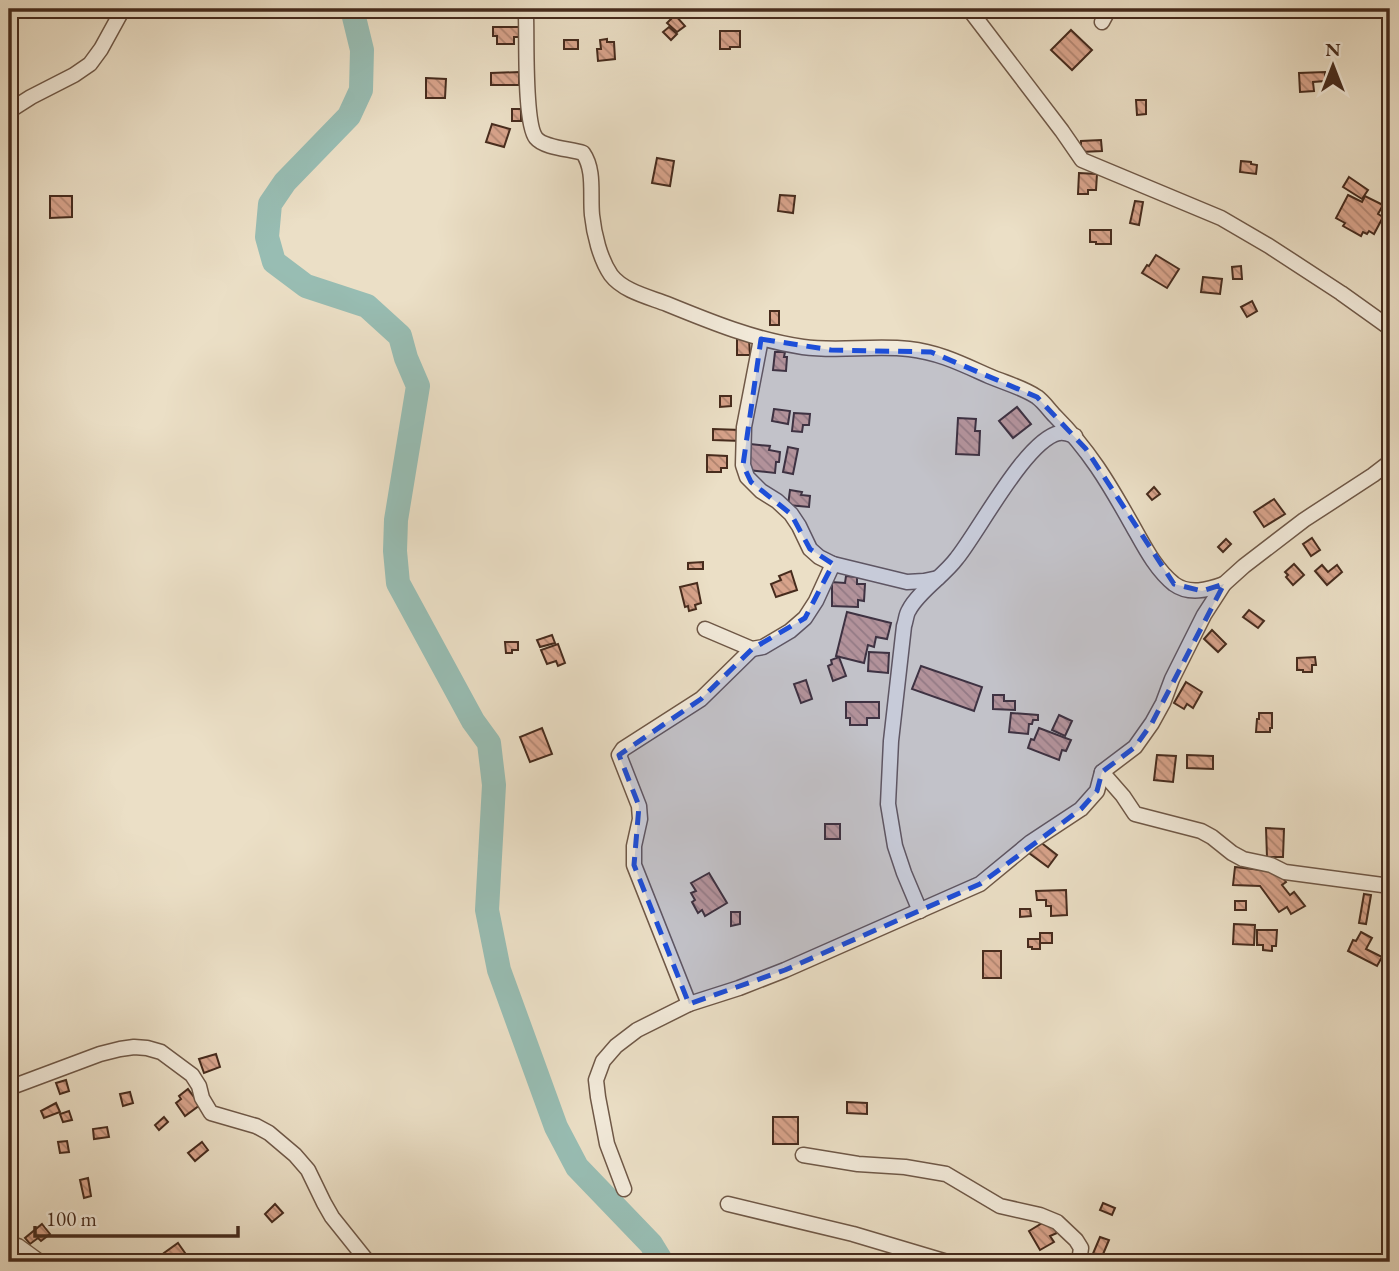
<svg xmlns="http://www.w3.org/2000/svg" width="1399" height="1271" font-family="'EB Garamond',serif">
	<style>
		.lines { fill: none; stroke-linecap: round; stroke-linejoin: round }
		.river { stroke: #98bdb3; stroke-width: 24 }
		.building { fill: url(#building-back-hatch); stroke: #462b1d; stroke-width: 2 }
		.street-casing { stroke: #6f5847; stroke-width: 17 }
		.street { stroke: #f2eada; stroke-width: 14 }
		.marked { fill: #1d4ed8; fill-opacity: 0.2; stroke: #1d4ed8; stroke-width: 5; stroke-dasharray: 14 9; stroke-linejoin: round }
	</style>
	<defs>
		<pattern id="building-back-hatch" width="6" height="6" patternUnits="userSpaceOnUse" patternTransform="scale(1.75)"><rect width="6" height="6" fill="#d8a38b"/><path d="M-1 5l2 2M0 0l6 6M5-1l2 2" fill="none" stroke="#b18571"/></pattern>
	</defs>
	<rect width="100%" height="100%" fill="#ebdfc6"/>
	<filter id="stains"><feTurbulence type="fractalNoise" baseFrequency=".00286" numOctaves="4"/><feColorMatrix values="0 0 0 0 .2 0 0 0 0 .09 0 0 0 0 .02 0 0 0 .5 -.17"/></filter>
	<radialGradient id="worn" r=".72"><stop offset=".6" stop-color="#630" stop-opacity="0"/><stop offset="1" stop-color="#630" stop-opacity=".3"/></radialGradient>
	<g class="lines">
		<!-- river -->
		<polyline class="river" points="352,9 362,50 361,90 349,116 285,182 270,204 267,237 274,262 306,286 367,306 400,336 406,358 418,386 396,520 395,551 398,583 473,721 489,743 494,785 487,910 499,970 556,1127 577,1167 651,1244 662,1262"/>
	</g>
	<!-- building -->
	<g class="building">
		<polygon points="675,15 685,26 677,32 667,23"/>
		<polygon points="493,27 521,27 521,37 514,37 514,44 497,44 497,36 493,36"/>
		<polygon points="669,27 677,34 671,40 663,32"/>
		<polygon points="1071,30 1092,50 1072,70 1051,50"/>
		<polygon points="720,31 740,31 740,47 730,47 730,49 720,49"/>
		<polygon points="607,39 607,42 614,42 615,59 598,61 597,49 601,49 600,40"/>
		<rect x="564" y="40" width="14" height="9"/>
		<polygon points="519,72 519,85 491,85 491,73"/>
		<polygon points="1325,72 1325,81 1313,82 1314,91 1300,92 1299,73"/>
		<polygon points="426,78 446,79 445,98 426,98"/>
		<polygon points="1136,100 1146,100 1146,114 1137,115"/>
		<rect x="512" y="109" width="9" height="12"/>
		<polygon points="492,124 510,129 504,147 486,142"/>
		<polygon points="1101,140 1102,151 1081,152 1081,141"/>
		<polygon points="657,158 674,161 670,186 652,183"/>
		<polygon points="1241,161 1251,162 1251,164 1257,165 1256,174 1240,172"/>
		<polygon points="1079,173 1097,174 1096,190 1088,190 1088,194 1078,194"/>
		<polygon points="1349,177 1368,190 1362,199 1343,187"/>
		<polygon points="780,195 795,196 793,213 778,211"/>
		<polygon points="1348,195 1362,202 1365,196 1383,205 1378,214 1383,217 1374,234 1369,231 1367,234 1363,232 1361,236 1343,226 1345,223 1336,218"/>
		<polygon points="50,196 72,196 72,217 50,218"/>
		<polygon points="1135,201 1143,202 1139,225 1130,223"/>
		<polygon points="1090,230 1111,230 1111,244 1096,244 1096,242 1090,242"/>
		<polygon points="1156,255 1179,269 1167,288 1142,273 1147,265 1149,266"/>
		<polygon points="1241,266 1242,279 1233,279 1232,267"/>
		<polygon points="1203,277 1222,279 1220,294 1201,292"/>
		<polygon points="1252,301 1257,311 1247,317 1241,307"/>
		<rect x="770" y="311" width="9" height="14"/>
		<polygon points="737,339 749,339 750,355 737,355"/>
		<polygon points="775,352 785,352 784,357 787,357 786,371 773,370"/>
		<polygon points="720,396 731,396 731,406 720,407"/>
		<polygon points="1017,407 1031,424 1013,438 999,421"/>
		<polygon points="774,409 790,411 788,424 772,421"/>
		<polygon points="794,413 810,414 809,425 803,425 802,432 792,431"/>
		<polygon points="958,418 976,419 975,431 980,431 979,455 956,454"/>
		<polygon points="713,429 741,430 741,441 713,440"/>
		<polygon points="750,444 770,446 769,450 780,452 779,462 776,462 775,473 748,470"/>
		<polygon points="788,447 798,449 793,474 783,472"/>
		<polygon points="707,455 727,456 727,468 721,468 721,472 707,472"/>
		<polygon points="1154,487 1160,494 1152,500 1147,494"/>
		<polygon points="790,490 802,492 801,495 810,496 809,507 788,505"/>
		<polygon points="1274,499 1285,514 1264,527 1254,512"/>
		<polygon points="1312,538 1320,550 1311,556 1303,544"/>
		<polygon points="1226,539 1231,544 1223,552 1218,547"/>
		<polygon points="703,562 703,569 688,569 688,563"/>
		<polygon points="1294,564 1304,575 1293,585 1286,577 1288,575 1285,572"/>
		<polygon points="1322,565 1328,572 1337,565 1342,572 1327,585 1315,571"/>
		<polygon points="791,571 797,590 776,597 771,584 781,580 779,576"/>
		<polygon points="846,576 857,577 857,584 865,584 864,601 858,600 858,607 832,606 832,582 845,583"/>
		<polygon points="697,583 701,603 695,605 696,609 689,611 688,606 685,607 680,587"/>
		<polygon points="1249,610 1264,621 1258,628 1243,617"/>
		<polygon points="847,612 891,623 887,639 876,637 874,647 868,645 864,663 836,656"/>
		<polygon points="1212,630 1226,644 1218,652 1204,639"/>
		<polygon points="552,635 555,643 540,647 537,640"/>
		<polygon points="505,642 518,642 518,650 512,650 512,653 506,653"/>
		<polygon points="558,644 565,663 558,666 556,661 547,664 541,650"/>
		<polygon points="869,652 889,653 888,673 868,671"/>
		<polygon points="839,657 846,676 833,681 828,666 832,664 831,660"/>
		<polygon points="1315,657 1316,665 1312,665 1312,672 1303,672 1303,670 1297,670 1297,658"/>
		<polygon points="921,666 982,687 974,711 912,689"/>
		<polygon points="806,680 812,699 801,703 794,684"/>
		<polygon points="1186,682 1202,692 1193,708 1187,704 1184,709 1174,703"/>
		<polygon points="993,695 1004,695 1004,701 1015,701 1015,710 993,709"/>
		<polygon points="846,702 879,702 879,718 867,718 867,725 850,725 850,718 846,718"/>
		<polygon points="1011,713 1038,715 1038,720 1033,720 1032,724 1029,724 1028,734 1009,732"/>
		<polygon points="1259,713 1272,713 1272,728 1270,728 1270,732 1256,732 1257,719 1259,719"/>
		<polygon points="1059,715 1072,721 1065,736 1052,730"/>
		<polygon points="542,728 552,754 530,762 520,737"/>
		<polygon points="1039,728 1071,740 1066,751 1062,750 1059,760 1028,748 1031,739 1034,740"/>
		<polygon points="1157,755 1176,756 1173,782 1154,780"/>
		<polygon points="1187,755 1213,756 1213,769 1187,768"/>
		<rect x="825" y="824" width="15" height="15"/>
		<polygon points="1266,828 1284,829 1283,857 1267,857"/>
		<polygon points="1039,841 1057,855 1048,867 1029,853"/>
		<polygon points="1235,867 1278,872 1286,882 1282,885 1290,895 1294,892 1305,906 1291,914 1287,907 1279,912 1260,886 1233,885"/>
		<polygon points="709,873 727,903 705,916 702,910 698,913 692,902 695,900 691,893 696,891 691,883"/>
		<polygon points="1066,890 1067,915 1051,916 1051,906 1046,906 1046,900 1037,900 1036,891"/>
		<polygon points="1364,894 1371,895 1366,924 1359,923"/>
		<rect x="1235" y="901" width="11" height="9"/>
		<polygon points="1020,909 1030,909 1031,916 1020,917"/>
		<polygon points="731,912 740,912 740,924 731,926"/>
		<polygon points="1234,924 1255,925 1254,945 1233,944"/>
		<polygon points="1257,930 1277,930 1276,946 1272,946 1272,951 1263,950 1263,945 1257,945"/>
		<polygon points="1361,932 1372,938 1366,949 1382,957 1377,966 1348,951 1353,940 1356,941"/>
		<rect x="1040" y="933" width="12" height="10"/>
		<polygon points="1028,939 1040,939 1040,949 1032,949 1032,947 1028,947"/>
		<rect x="983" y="951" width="18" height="27"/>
		<polygon points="216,1054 220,1067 204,1073 199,1059"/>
		<polygon points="66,1080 69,1091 60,1094 56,1083"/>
		<polygon points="188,1089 200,1105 185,1116 176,1103 181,1099 179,1096"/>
		<polygon points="130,1092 133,1103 123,1106 120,1094"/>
		<polygon points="847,1102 867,1103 867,1114 847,1113"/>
		<polygon points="56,1103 60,1112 44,1118 41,1111"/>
		<polygon points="69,1111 72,1120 63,1122 60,1114"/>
		<polygon points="164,1117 168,1122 159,1130 155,1125"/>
		<rect x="773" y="1117" width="25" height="27"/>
		<polygon points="107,1127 109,1137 94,1139 93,1129"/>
		<polygon points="67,1141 69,1152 60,1153 58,1142"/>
		<polygon points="202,1142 208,1150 195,1161 188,1153"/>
		<polygon points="88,1178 91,1196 84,1198 80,1180"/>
		<polygon points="1103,1203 1115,1208 1112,1215 1100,1210"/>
		<polygon points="275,1204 283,1213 272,1222 265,1214"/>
		<polygon points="1049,1219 1057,1233 1050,1236 1054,1242 1040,1250 1029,1231"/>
		<polygon points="42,1224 50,1234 41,1241 38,1238 30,1244 25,1238"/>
		<polygon points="1100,1237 1109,1240 1101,1259 1092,1256"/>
		<polygon points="178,1243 185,1253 171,1262 164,1253"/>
	</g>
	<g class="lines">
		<!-- street casing -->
		<g class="street-casing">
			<g id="street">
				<polyline points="969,9 1062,131 1082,160 1221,218 1269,246 1341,293 1390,328"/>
				<path d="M526,17c1,22 -2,106 10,121 8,10 35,11 47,15 12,17 7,42 9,62 2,19 8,44 19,60 12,16 38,22 56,29 44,18 88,36 136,43 35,5 70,-2 106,2 29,3 53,15 80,27 16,7 33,11 48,21 7,5 12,13 18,19 34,34 53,66 76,107 12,21 24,46 43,61 15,11 34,6 50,0"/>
				<polyline points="1102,22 1109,9"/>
				<polyline points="9,111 31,97 74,75 90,64 101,49 123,9"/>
				<polyline points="761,339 744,427 743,465 747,477 761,491 777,501 791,514 799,526 810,549 819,557 833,564 907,582 924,581 938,578"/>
				<polyline points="705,629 752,649 763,647 790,631 805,618 816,601 833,564"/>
				<polyline points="1102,772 1123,796 1135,814 1201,831 1212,837 1232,853 1243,859 1271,865 1285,872 1390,886"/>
				<path d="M920,911l-16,-38 -9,-27 -7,-42 3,-63 13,-115c2,-5 2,-12 5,-16 10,-19 35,-34 48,-52 22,-27 69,-118 102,-125 6,-1 10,1 16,3"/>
				<polyline points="689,1004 634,865 634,846 640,819 639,806 619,755 623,749 701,699 752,649"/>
				<polyline points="9,1088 100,1054 120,1049 134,1047 147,1048 161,1052 192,1075 199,1086 202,1098 211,1113 256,1126 269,1133 295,1155 308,1170 324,1203 332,1217 368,1262"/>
				<polyline points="803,1155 858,1164 905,1167 946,1174 1000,1206 1040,1215 1057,1222 1076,1240 1081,1248 1079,1262"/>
				<polyline points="624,1189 607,1144 598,1097 596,1080 603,1061 616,1046 637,1030 689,1004 739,988 785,970 980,884 1031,842 1081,809 1097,791 1102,772 1135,747 1152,723 1163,703 1172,679 1204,615 1224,584 1244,566 1304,520 1373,475 1390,462"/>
				<polyline points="728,1204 853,1234 947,1262"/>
				<polyline points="9,1244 18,1246 40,1262"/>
			</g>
		</g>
		<!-- street -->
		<use href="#street" class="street"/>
	</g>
	<!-- marked area -->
	<path class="marked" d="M761,339l70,11 100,2 106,45 49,52 88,135 28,7 22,-7 -72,139 -17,24 -33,25 -5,19 -16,18 -101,75 -195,86 -96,34 -55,-139 5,-59 -20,-51 82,-56 51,-50 53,-31 28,-54 -23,-15 -19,-35 -40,-32 -8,-17z"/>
	<!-- margin -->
	<rect width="1399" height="1271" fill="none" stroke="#ebdfc6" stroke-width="35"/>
	<rect x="10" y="10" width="1378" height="1250" fill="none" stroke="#462b1d" stroke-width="3.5"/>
	<rect x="18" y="18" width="1364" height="1236" fill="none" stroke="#462b1d" stroke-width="2"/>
	<!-- north arrow -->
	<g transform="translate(1333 66)" stroke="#f2eada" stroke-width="5" paint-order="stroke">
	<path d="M0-5L12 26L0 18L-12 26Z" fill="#462b1d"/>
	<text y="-10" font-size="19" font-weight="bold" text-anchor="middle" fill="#462b1d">N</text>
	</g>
	<!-- scale -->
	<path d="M35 1226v10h203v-10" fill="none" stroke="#462b1d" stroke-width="3.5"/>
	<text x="46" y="1226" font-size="21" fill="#462b1d" stroke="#f2eada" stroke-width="5" paint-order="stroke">100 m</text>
	<rect width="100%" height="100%" filter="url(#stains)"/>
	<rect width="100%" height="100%" fill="url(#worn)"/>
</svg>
